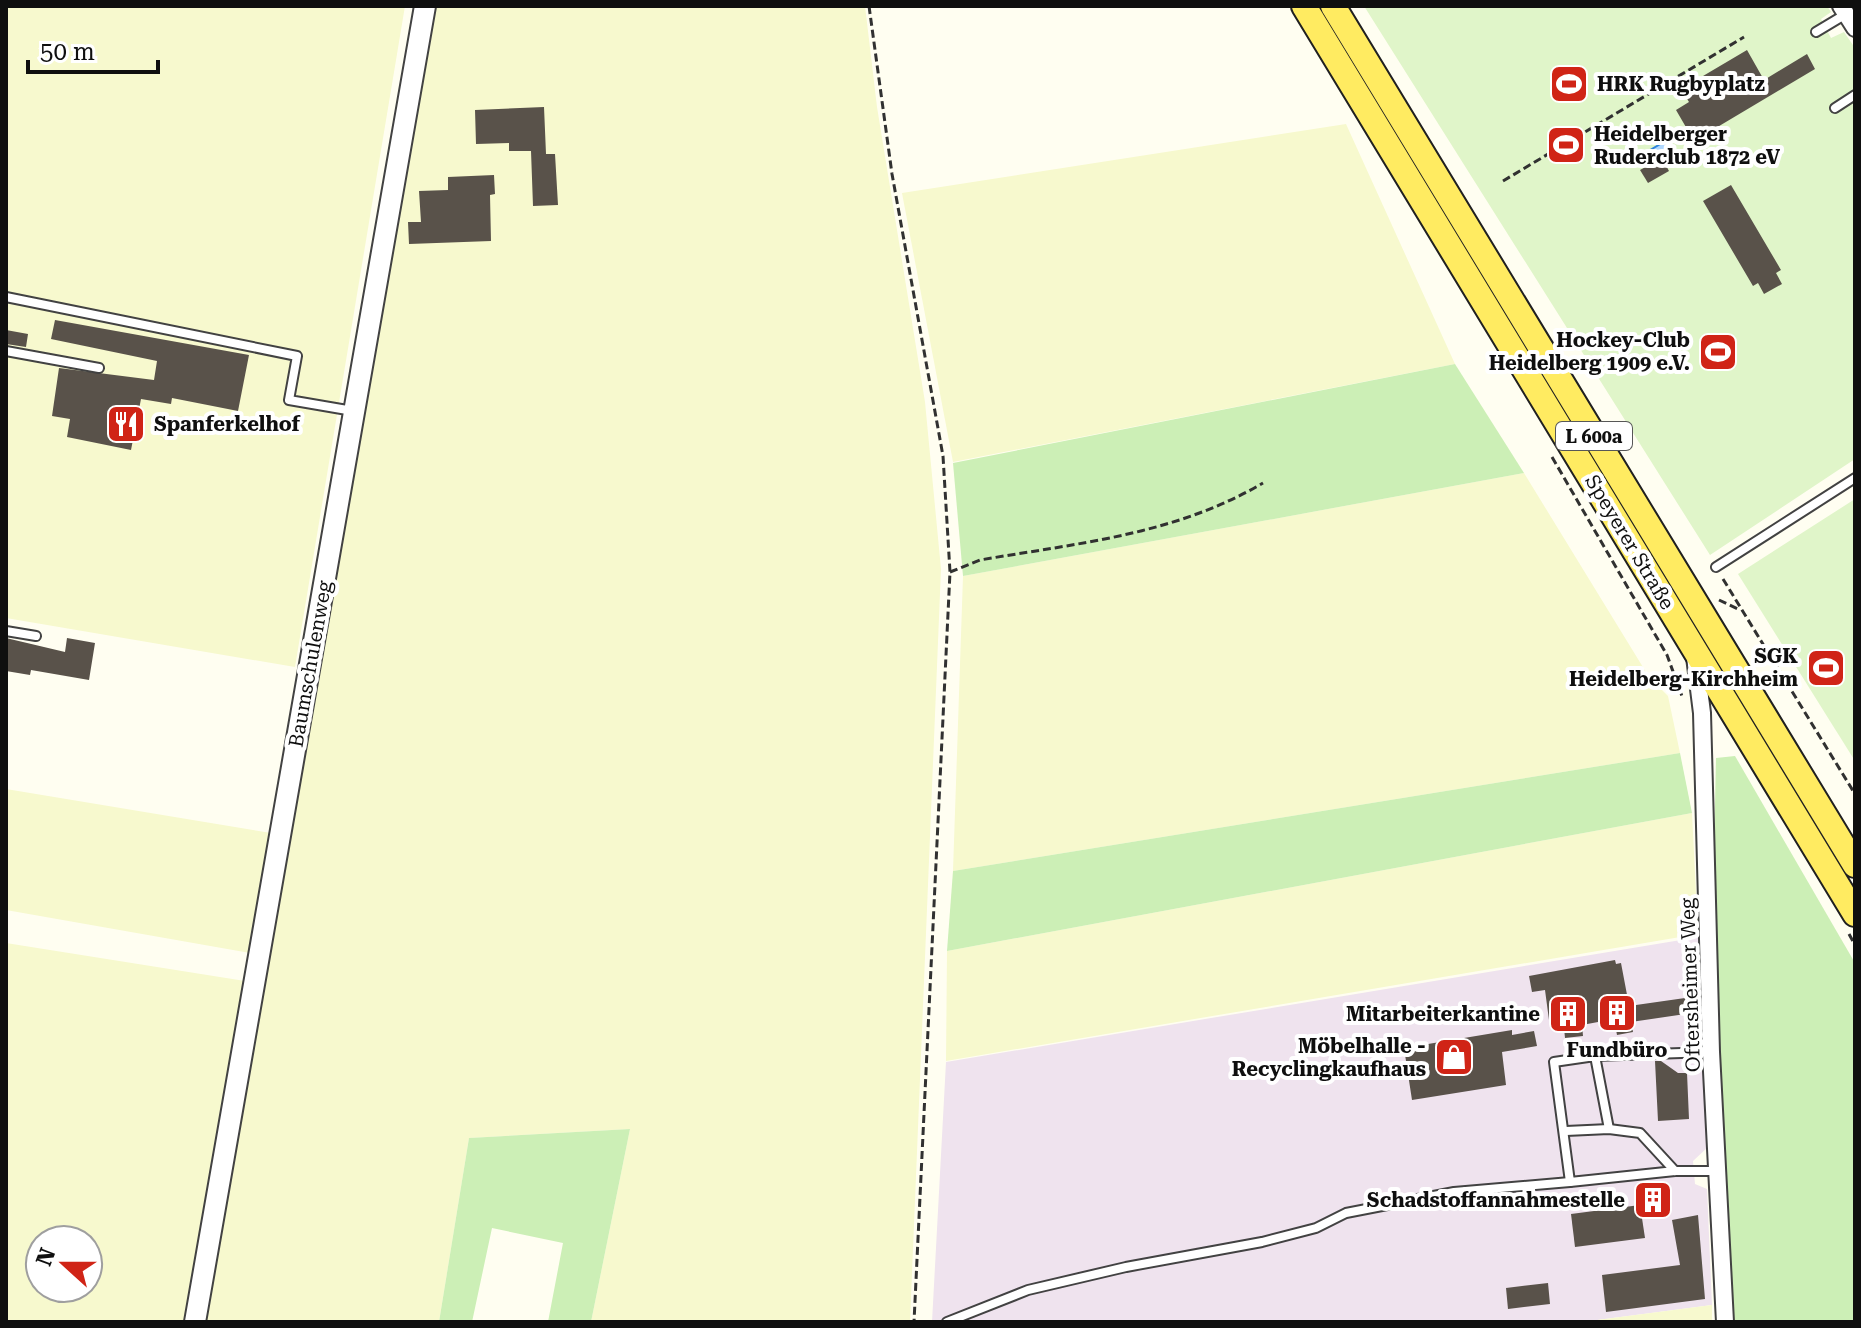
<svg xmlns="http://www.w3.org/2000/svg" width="1861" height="1328" font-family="'Roboto Serif',serif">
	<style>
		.industrial { fill: #efe3ee }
		.farmland { fill: #f7f9ce; fill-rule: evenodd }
		.green { fill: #ccefb6 }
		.pitch { fill: #e0f5c9 }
		.water { fill: #afd7fd; stroke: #2e82dd; stroke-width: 2 }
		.building { fill: #59524a }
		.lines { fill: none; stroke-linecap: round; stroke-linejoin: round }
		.service-casing { stroke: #424242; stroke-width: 12 }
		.minor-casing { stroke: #424242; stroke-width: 20 }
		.tertiary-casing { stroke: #424242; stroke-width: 24 }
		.primary-casing { stroke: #202020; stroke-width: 28 }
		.path { stroke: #313131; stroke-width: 3; stroke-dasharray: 8 4; stroke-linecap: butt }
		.service { stroke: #fff; stroke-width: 8 }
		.minor { stroke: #fff; stroke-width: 16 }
		.tertiary { stroke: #fff; stroke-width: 20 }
		.primary { stroke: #ffeb61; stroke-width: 24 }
		.labels { text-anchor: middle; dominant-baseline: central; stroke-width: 8; stroke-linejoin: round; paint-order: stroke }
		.shield { fill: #fff; stroke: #575757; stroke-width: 2 }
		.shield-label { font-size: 18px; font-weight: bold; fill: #0f0f0f }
		.poi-label { font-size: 20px; font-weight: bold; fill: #0f0f0f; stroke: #fff; text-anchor: end }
		.street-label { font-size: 20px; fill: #0f0f0f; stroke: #fff }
	</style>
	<rect width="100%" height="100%" fill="#fffef1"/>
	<!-- industrial -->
	<polygon class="industrial" points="1699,937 1705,1035 1690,1038 1690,1059 1706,1072 1708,1147 1693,1161 1695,1184 1707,1189 1712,1305 1582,1322 932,1322 946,1062"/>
	<!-- farmland -->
	<g class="farmland">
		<polygon points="6,6 405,6 295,667 6,618"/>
		<polygon points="432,6 865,6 877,107 925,402 941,569 910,1322 591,1322 630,1129 469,1138 439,1322 204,1322"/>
		<polygon points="1346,124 1455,364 953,462 902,193"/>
		<polygon points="1524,473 1649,677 1668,696 1680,753 953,871 963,576"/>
		<polygon points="6,789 271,833 250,953 6,910"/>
		<polygon points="1692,813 1698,934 946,1061 947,951"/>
		<path d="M6,943l239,38 -59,341h-180zM40,1240h48v48h-48z"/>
		<polygon points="1712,1305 1712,1322 1582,1322"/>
	</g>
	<!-- green -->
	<g class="green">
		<polygon points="1455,364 1524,473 963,576 953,463"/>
		<polygon points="1680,753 1692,813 947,951 953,871"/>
		<polygon points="1735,756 1855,963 1855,1322 1731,1322 1713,901 1716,758"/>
		<polygon points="630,1129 591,1322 548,1322 563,1243 492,1228 472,1322 439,1322 469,1138"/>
	</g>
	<!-- pitch -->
	<g class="pitch">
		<polygon points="1364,6 1827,6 1831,12 1821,19 1831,38 1844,32 1855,48 1855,459 1710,555"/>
		<polygon points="1855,499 1855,761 1738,574"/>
	</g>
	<!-- water -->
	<polygon class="water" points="1667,140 1673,150 1647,165 1642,155"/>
	<!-- building -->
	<g class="building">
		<polygon points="1747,50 1764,80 1807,54 1815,69 1694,141 1676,110 1689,102 1681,89"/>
		<polygon points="544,107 546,154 555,154 558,205 533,206 531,151 509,151 509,143 476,144 475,110"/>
		<polygon points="1662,158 1669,171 1648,183 1640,170"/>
		<polygon points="494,175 495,194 490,195 491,241 409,244 408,222 421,222 419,191 448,190 448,177"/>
		<polygon points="1731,185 1781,270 1776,273 1782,284 1764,294 1758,283 1753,286 1703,201"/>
		<polygon points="55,320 249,355 238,411 172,398 171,404 141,399 131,450 67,437 70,419 52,416 59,368 154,380 157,361 51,339"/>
		<polygon points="6,330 28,334 26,347 6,344"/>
		<polygon points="6,638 65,652 67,638 95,643 89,680 31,670 30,675 6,671"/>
		<polygon points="1615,960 1616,964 1621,963 1628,1000 1635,999 1636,1005 1699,996 1699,1012 1631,1022 1633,1032 1617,1035 1614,1019 1582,1025 1583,1036 1565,1038 1563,1018 1549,1020 1545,990 1532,992 1529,976"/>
		<polygon points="1512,1030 1512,1035 1534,1031 1537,1046 1502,1052 1506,1085 1412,1100 1404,1048"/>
		<polygon points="1655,1061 1661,1061 1678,1073 1687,1073 1689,1119 1658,1121"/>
		<polygon points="1640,1205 1645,1238 1575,1247 1571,1214"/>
		<polygon points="1698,1215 1705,1299 1606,1312 1602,1275 1680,1265 1672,1220"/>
		<polygon points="1548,1283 1550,1304 1508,1309 1506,1288"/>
	</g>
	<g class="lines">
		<!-- service casing -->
		<g class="service-casing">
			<g id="service">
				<polyline points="1816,32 1846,14"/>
				<polyline points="1835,108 1855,95"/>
				<polyline points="6,297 297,356 289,400 353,411"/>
				<polyline points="6,351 99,368"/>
				<polyline points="1716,567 1855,478"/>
				<polyline points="6,631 36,636"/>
				<polyline points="1710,1052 1595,1056 1554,1062 1570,1182 1675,1171 1717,1171"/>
				<polyline points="1595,1056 1609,1129"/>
				<polyline points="1566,1131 1609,1129 1640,1133 1675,1171"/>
				<polyline points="947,1322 1028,1290 1126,1267 1262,1242 1316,1228 1346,1213 1454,1192 1570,1182"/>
			</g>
		</g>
		<!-- minor casing -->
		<g class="minor-casing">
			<g id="minor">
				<polyline points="1841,6 1855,28"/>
				<polyline points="1695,657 1702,713 1711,1052 1725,1322"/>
			</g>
		</g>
		<!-- tertiary casing -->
		<g class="tertiary-casing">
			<polyline id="tertiary" points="195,1322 425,6"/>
		</g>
		<!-- primary casing -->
		<g class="primary-casing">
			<g id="primary">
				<polyline points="1304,6 1855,914"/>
				<polyline points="1333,6 1855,865"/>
			</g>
		</g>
		<!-- path -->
		<g class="path">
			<polyline points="869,6 892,174 943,456 950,572 914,1322"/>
			<polyline points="1503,181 1744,37"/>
			<polyline points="1552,457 1667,655 1683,699"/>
			<path d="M950,572l30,-12c99,-17 194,-25 283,-77"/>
			<polyline points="1723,579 1855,794"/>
			<polyline points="1719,600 1738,609"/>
			<polyline points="1849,934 1855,945"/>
		</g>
		<!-- service -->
		<use href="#service" class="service"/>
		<!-- minor -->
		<use href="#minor" class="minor"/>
		<!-- tertiary -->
		<use href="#tertiary" class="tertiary"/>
		<!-- primary -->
		<use href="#primary" class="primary"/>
	</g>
	<!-- icons -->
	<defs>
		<g id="stadium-square" transform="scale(2)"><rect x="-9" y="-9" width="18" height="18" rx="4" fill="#d02416" stroke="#fff"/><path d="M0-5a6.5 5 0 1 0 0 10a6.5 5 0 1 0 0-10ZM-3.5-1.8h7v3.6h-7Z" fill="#fff"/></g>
		<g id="restaurant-square" transform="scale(2)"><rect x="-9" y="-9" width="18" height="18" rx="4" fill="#d02416" stroke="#fff"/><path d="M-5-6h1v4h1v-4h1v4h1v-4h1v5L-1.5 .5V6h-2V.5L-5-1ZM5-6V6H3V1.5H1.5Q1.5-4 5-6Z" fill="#fff"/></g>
		<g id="building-square" transform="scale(2)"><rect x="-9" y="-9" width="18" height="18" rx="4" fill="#d02416" stroke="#fff"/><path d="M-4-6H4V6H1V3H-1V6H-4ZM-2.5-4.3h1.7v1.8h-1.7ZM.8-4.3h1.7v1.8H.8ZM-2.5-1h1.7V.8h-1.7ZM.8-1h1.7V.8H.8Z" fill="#fff"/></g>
		<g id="shop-square" transform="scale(2)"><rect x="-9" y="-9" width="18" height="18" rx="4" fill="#d02416" stroke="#fff"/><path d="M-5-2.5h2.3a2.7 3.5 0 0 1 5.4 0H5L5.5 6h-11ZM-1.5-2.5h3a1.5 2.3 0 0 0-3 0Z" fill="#fff"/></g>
	</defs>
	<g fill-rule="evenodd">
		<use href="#stadium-square" x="1569" y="84"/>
		<use href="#stadium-square" x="1566" y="145"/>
		<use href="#stadium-square" x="1718" y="352"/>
		<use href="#restaurant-square" x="126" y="424"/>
		<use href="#stadium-square" x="1826" y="668"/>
		<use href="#building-square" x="1617" y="1013"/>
		<use href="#building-square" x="1568" y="1014"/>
		<use href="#shop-square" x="1454" y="1057"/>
		<use href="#building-square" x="1653" y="1200"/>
	</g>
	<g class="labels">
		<!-- shield labels -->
		<rect class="shield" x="1556" y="422" width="76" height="28" rx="6"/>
		<g class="shield-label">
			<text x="1594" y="436">L 600a</text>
		</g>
		<!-- poi labels -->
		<g class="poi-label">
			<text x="1597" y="84" text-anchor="start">HRK Rugbyplatz</text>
			<text x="1594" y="134" text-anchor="start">Heidelberger<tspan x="1594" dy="23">Ruderclub 1872 eV</tspan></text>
			<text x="1690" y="340">Hockey-Club<tspan x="1690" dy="23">Heidelberg 1909 e.V.</tspan></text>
			<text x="154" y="424" text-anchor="start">Spanferkelhof</text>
			<text x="1798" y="656">SGK<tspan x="1798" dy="23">Heidelberg-Kirchheim</tspan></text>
			<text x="1540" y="1014">Mitarbeiterkantine</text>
			<text x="1426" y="1046">Möbelhalle -<tspan x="1426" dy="23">Recyclingkaufhaus</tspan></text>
			<text x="1617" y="1050" text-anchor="middle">Fundbüro</text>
			<text x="1625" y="1200">Schadstoffannahmestelle</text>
		</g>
		<!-- street labels -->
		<g class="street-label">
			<text transform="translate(1630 542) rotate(59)">Speyerer Straße</text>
			<text transform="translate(310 664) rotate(-80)">Baumschulenweg</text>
			<text transform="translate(1690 985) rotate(-92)">Oftersheimer Weg</text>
		</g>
	</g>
	<!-- border -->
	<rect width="1861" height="1328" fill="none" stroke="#0f0f0f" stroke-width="16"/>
	<!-- north arrow -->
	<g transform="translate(64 1264) rotate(291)"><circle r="38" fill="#ffffff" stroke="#9f9f9f" stroke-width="2"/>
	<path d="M0-6L14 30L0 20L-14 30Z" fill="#d02416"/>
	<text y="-12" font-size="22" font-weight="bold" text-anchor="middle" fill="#0f0f0f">N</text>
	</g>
	<!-- scale -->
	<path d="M28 60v12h130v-12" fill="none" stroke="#0f0f0f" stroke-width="4"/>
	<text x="40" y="60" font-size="24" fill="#0f0f0f" stroke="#ffffff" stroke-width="6" paint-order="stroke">50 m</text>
</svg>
